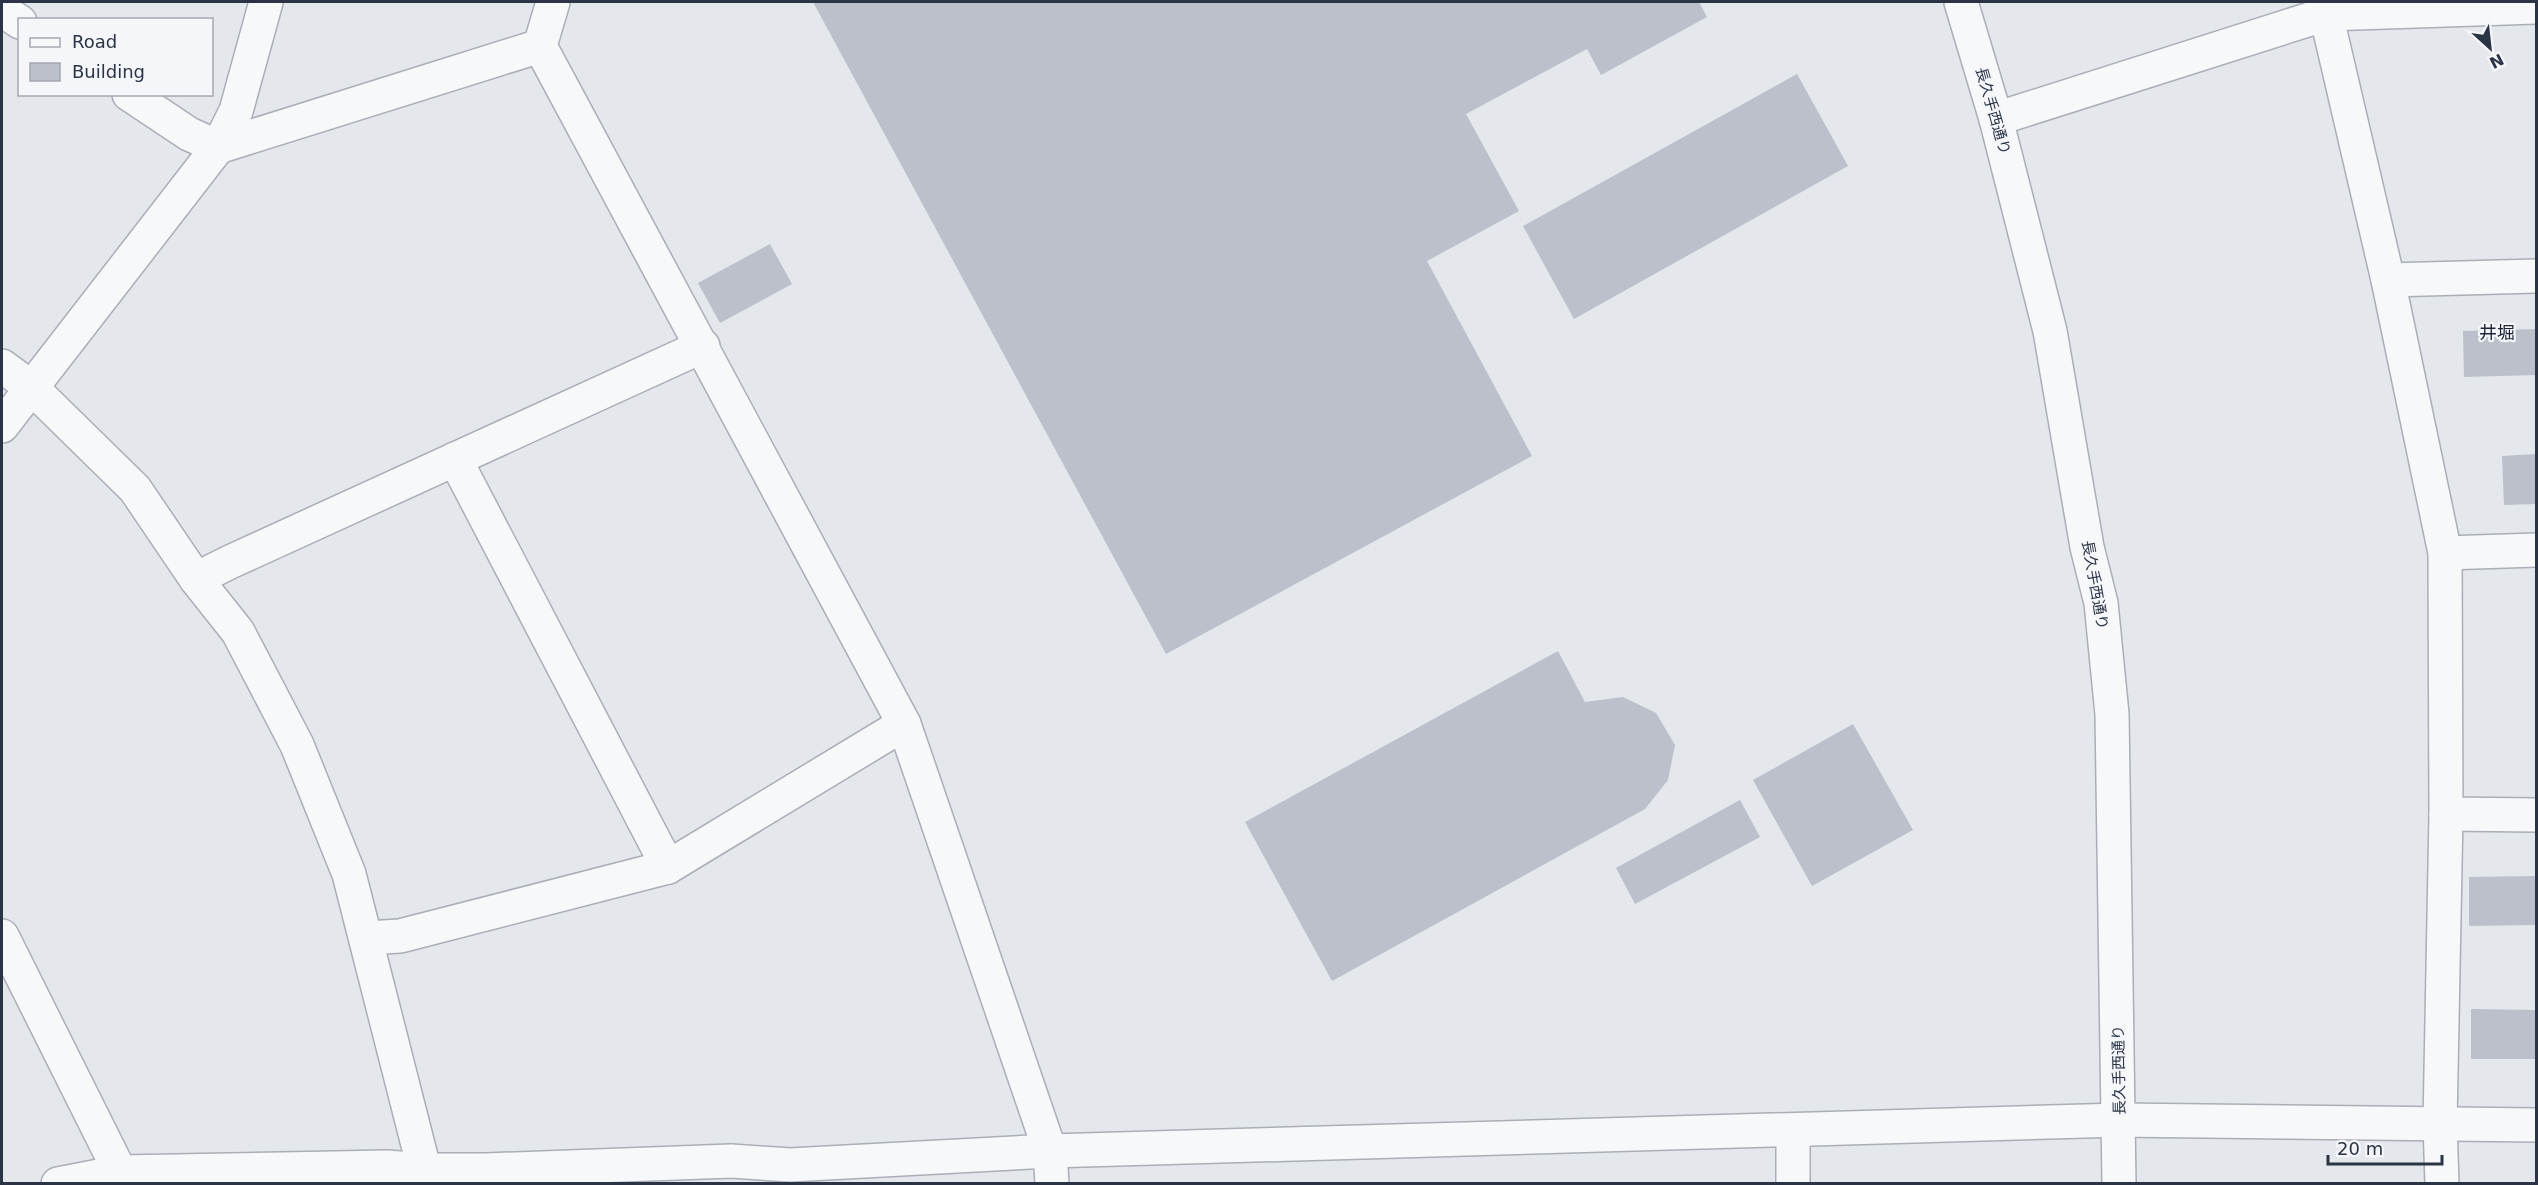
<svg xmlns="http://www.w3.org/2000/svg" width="2538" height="1185" font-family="'DejaVu Sans','Noto Sans JP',sans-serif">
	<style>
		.building { fill: #bbc0ca }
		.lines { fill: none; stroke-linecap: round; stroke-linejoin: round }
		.minor-casing { stroke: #a9aeb7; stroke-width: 36 }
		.minor { stroke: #f7f8fa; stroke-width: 33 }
		.labels { text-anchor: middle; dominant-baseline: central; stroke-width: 4.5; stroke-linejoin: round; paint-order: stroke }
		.street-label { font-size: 15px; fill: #2b3445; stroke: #f4f6f9 }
		.quarter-label { font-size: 18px; fill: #1d2536; stroke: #f4f6f9 }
	</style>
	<rect width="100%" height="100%" fill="#e4e7ec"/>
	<!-- building -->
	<g class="building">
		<polygon points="813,2 1699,2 1707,17 1601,75 1587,49 1466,114 1519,211 1427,261 1532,456 1166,654"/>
		<polygon points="1797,74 1848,166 1574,319 1523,226"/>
		<polygon points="770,244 792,284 720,323 698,283"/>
		<polygon points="2536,329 2536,375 2464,377 2463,331"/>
		<polygon points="2536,454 2536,504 2504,505 2502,456"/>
		<polygon points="1558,651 1585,702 1623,697 1656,713 1675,745 1668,780 1645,809 1332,981 1245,822"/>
		<polygon points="1853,724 1913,830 1812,886 1753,780"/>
		<polygon points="1740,800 1760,837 1635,904 1616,868"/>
		<polygon points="2536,876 2536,925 2469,926 2469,877"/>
		<polygon points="2471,1009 2536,1010 2536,1059 2471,1059"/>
	</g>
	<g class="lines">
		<!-- minor casing -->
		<g class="minor-casing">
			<g id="minor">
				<polyline points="553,2 540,46 904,724 1050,1151 1052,1184"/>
				<polyline points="1961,2 1996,119 2050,331 2087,547 2101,603 2112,714 2119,1184"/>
				<polyline points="2321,2 2326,14 2536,7"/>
				<polyline points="2,10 20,22"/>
				<polyline points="129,94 189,134 218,147 540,46"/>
				<polyline points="1996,119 2326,14 2388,280 2445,553 2446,814 2440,1124 2442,1184"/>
				<polyline points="2388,280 2536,276"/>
				<polyline points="2,366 32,388 135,489 196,579 238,632 297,745 349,874 428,1184"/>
				<polyline points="2,426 218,147 236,111 266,2"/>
				<polyline points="455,459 668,867"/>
				<polyline points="2445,553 2536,550"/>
				<polyline points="196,579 230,562 703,346"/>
				<polyline points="2446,814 2536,815"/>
				<polyline points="2,936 120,1172 122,1184"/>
				<polyline points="366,938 400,936 668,867 904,724"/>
				<polyline points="1793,1131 1793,1184"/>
				<polyline points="58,1184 120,1172 387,1167 424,1170 486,1170 731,1161 790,1165 1050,1151 2120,1120 2536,1125"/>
			</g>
		</g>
		<!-- minor -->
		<use href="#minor" class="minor"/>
	</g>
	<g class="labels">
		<!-- street labels -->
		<g class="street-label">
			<text transform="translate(1993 111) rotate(74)">長久手西通り</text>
			<text transform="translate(2095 585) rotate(80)">長久手西通り</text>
			<text transform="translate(2119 1070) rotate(-91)">長久手西通り</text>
		</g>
		<!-- quarter labels -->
		<g class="quarter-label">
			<text x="2497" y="332">井堀</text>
		</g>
	</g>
	<!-- border -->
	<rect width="2538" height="1185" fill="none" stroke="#2b3445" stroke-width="6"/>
	<!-- legend -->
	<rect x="18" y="18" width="195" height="78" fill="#f4f6f9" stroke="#a4a8b1" stroke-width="1.5"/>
	<rect x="30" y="38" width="30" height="9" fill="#f7f8fa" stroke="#a4a8b1" stroke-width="1.5"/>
	<text x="72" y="48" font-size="18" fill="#2b3445">Road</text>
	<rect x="30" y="63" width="30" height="18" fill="#bbc0ca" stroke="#a4a8b1" stroke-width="1.5"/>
	<text x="72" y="78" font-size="18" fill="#2b3445">Building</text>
	<!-- north arrow -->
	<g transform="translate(2490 48) rotate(153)" stroke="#f4f6f9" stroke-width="4.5" paint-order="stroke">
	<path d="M0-4.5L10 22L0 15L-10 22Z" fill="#2b3445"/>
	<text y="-9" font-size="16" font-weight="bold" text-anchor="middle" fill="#2b3445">N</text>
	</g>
	<!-- scale -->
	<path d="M2328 1155v9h114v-9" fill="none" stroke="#2b3445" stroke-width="3"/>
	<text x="2337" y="1155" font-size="18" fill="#2b3445" stroke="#f4f6f9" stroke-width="4.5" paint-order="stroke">20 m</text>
</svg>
